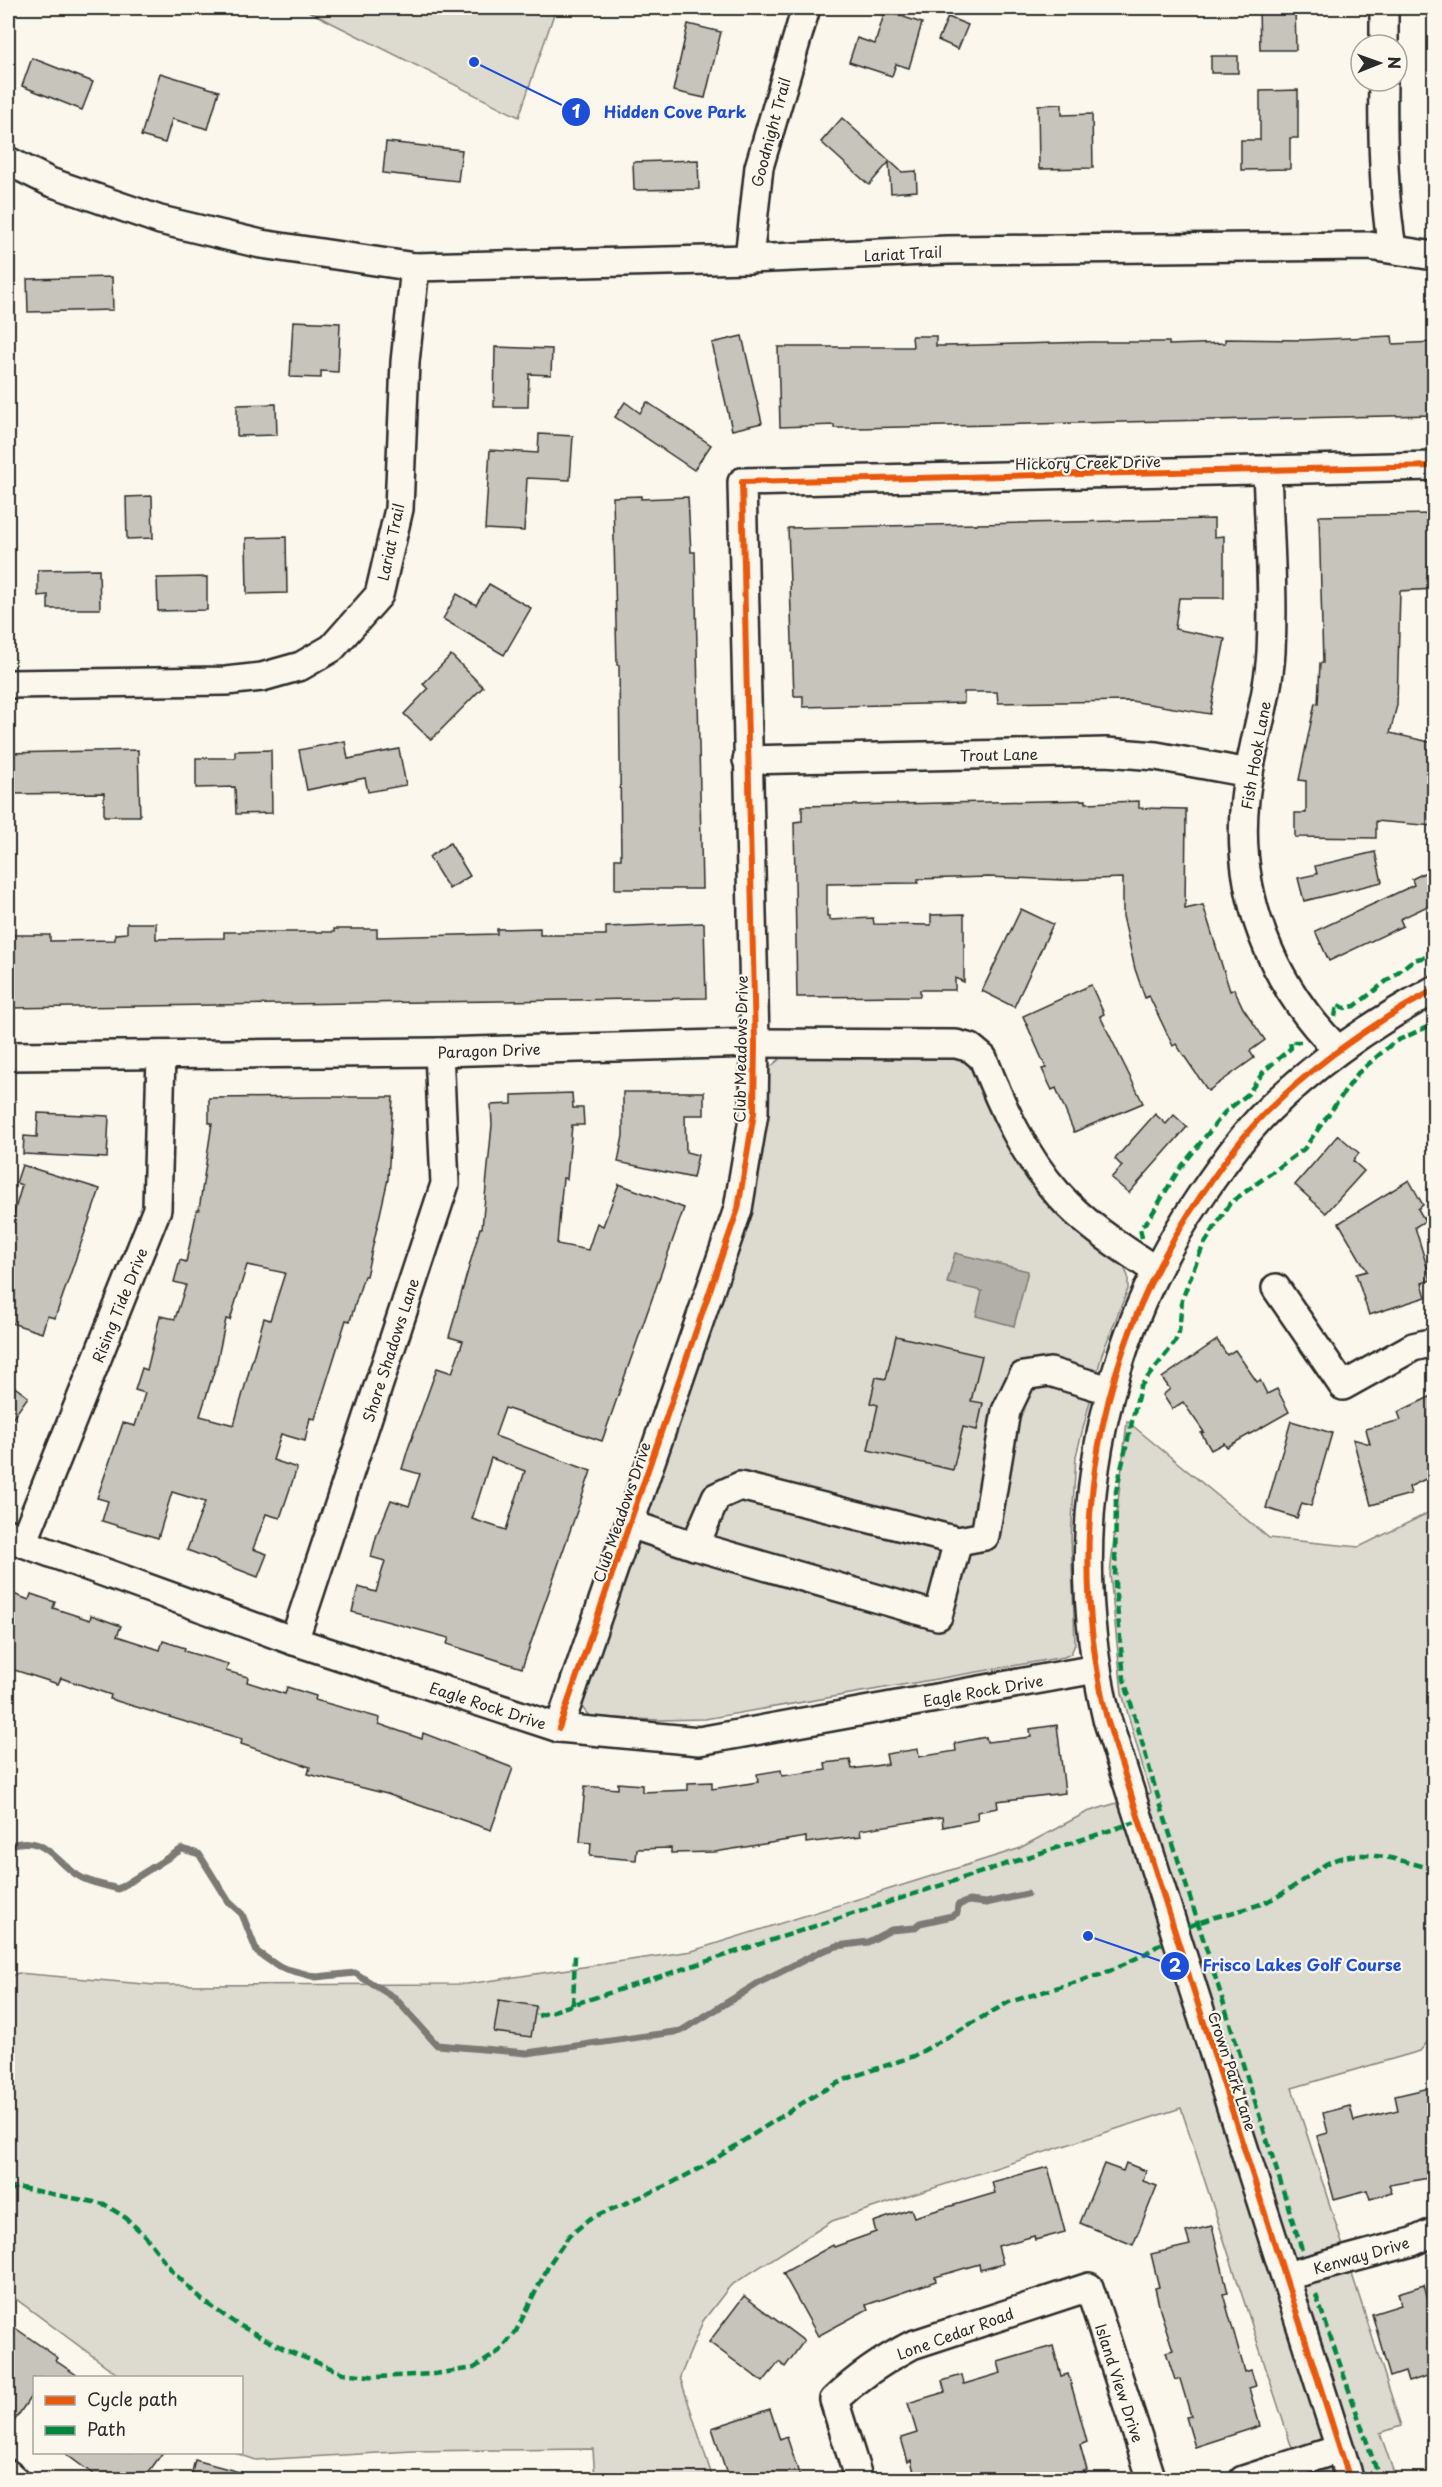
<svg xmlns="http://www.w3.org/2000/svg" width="1442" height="2487" font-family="'Playpen Sans',sans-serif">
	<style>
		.green { fill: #dddad0; stroke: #84827e; stroke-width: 1.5 }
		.water { fill: #b1afa7; stroke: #7b7a75; stroke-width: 1.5 }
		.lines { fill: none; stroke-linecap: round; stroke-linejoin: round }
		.stream { stroke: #7b7a75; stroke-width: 7 }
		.building { fill: #c7c4bc; stroke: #2b2b2b; stroke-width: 1.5; fill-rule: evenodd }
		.minor-casing { stroke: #2b2b2b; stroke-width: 32 }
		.minor { stroke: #fbf7ec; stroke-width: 27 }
		.quiet { stroke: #00873e; stroke-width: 4.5; stroke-dasharray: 9 4.5; stroke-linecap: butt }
		.cycleway-casing { stroke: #fbf7ec; stroke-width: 10 }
		.cycleway { stroke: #e8590c; stroke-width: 6 }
		.labels { text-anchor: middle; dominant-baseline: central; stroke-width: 4.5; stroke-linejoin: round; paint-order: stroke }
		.street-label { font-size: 15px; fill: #2b2b2b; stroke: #fbf7ec }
		.leader { fill: none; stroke: #1d4ed8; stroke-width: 2 }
		.callout-dot { fill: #1d4ed8; stroke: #fbf7ec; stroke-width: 2 }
		.mark-label { font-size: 18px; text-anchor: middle; font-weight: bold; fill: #fff }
		.callout-label { font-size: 16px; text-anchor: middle; font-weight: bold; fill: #1d4ed8; stroke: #fbf7ec; stroke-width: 4.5; stroke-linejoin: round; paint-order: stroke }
	</style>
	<rect width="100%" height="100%" fill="#fbf7ec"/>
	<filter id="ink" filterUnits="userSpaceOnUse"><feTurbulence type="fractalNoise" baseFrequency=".0167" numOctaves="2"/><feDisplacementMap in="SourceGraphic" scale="12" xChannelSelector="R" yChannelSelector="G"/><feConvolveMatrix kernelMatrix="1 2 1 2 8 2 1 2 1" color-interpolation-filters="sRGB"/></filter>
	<g filter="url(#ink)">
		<!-- green -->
		<g class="green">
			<polygon points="302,8 556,8 519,117"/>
			<path d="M781,1058l176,1 10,3 60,112 34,44 61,45 6,13v13l-26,65 -26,102 -5,83 4,105 -4,10 -7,3 -359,62 -46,1 -69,-3 -10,-12 166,-479c12,-52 21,-105 23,-158z"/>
			<polygon points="1127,1421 1269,1538 1359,1547 1434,1510 1434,2034 1420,2051 1292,2088 1401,2426 1380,2433 1396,2479 1302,2479 1181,2108 832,2221 730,2286 703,2321 680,2377 713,2479 595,2479 593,2449 413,2451 256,2460 235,2453 242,2452 242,2378 121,2377 8,2293 8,1978 18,1973 155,1985 467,1984 692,1951 1018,1849 1087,1812 1150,1793 1122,1693 1110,1574"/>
		</g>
		<!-- water -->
		<polygon class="water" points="955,1253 1028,1271 1014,1326 976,1316 982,1291 947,1283"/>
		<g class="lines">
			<!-- stream -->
			<path class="stream" d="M8,1846c35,-13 44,12 69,29 11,8 28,10 41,14l64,-40 17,5 30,48 13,12 15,38 22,15 37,10 39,-4 40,25 42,47 90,8 154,-22 81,-50 60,-30 15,-5 31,-4 23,-12 23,-2 6,-5 32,-7 5,-3 1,-8 11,-4 17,2 41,-9"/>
		</g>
		<!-- building -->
		<g class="building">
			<polygon points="1259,8 1295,8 1296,50 1260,50"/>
			<polygon points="885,11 922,23 909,68 896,64 892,76 849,62 857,38 875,44"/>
			<polygon points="948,17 968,25 958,49 938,40"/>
			<polygon points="688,24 721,32 705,98 673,91"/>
			<rect x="1211" y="56" width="27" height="17"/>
			<polygon points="32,58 93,82 82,110 22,86"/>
			<polygon points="160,73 219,91 208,129 172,119 165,143 141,136"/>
			<polygon points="1298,90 1298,138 1290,138 1290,169 1241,170 1241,140 1260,140 1260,91"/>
			<polygon points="1062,104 1062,115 1092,114 1093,168 1039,169 1038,105"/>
			<polygon points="842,118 902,172 916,171 917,191 891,193 889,162 869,185 821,142"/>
			<polygon points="386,142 462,150 458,181 383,173"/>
			<polygon points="698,160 699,189 634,190 633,162"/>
			<polygon points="112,277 113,310 28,312 27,279"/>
			<polygon points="293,321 340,323 338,372 321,371 321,378 290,377"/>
			<polygon points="742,336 762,423 732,430 712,343"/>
			<polygon points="912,336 936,336 936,346 946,346 1091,342 1169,342 1169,345 1225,343 1225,339 1304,340 1392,336 1393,344 1434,342 1434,415 858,428 834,428 834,425 780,427 778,347 913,347"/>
			<polygon points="495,347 552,349 551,375 529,374 528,407 494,407"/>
			<polygon points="625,402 640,413 647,402 711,445 694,470 615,417"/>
			<polygon points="276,404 277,435 237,436 237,405"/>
			<polygon points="539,434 573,436 570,480 527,478 524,531 485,529 490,450 538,453"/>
			<polygon points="152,496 153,538 127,539 126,497"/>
			<polygon points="641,496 641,499 688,497 691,552 695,552 702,889 615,889 615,859 621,859 619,665 617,665 613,497"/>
			<polygon points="1432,514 1432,525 1434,525 1434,589 1400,591 1397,705 1390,733 1434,743 1434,826 1376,821 1376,838 1295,837 1295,813 1306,813 1306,781 1299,780 1315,703 1318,704 1320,663 1323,663 1319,516"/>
			<polygon points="1214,519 1214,537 1224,536 1224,598 1179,598 1175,629 1225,639 1210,714 1131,701 998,703 997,692 964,692 964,703 842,706 803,707 803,696 794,696 788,528"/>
			<polygon points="286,537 287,593 247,594 246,538"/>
			<polygon points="99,569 100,609 48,609 48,595 38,596 38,570"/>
			<polygon points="207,577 207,610 158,611 157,578"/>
			<polygon points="489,584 531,608 504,655 443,619 457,594 476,605"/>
			<polygon points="451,655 483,687 431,740 404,714 428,689 423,684"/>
			<polygon points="345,741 348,759 399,749 406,785 368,792 365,778 307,790 299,750"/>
			<polygon points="138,750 140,816 104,816 104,793 8,794 8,753"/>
			<polygon points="271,750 272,813 236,814 235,787 196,788 196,758 235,758 235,751"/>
			<polygon points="1086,800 1086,803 1139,801 1139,808 1186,809 1185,909 1203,905 1230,991 1234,989 1243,1008 1265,1040 1250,1051 1254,1058 1208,1091 1176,1044 1173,1046 1149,996 1145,998 1135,969 1123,916 1123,878 1063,880 988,877 918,879 918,883 827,884 827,916 830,916 830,920 873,918 874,924 931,925 931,915 964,914 964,982 955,978 955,990 920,990 920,996 797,997 794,822 802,821 802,806"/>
			<polygon points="450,843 470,876 449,889 429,857"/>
			<polygon points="1375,852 1382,882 1304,901 1298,878 1317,874 1315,866"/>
			<polygon points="1434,868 1434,903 1400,919 1403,926 1329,961 1315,931 1414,885 1412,879"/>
			<polygon points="1021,909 1053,924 1014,1007 982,991"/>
			<polygon points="127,923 156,923 156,939 224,938 224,932 334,932 334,929 377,929 377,937 497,934 497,929 540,928 540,935 606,935 606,927 704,923 706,998 8,1008 8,935 50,935 50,941 115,940 115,934 127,933"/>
			<polygon points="1091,985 1104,1014 1100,1016 1143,1103 1074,1132 1056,1088 1052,1090 1042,1069 1046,1068 1023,1016"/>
			<polygon points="623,1092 704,1092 704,1115 685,1115 686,1152 698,1155 693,1178 618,1162 623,1136"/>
			<path d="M572,1093l1,15h10l1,17h-12l-5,54 -4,-1 -6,66 31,6 9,-27 6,3 16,-42 65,24 -82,233 -97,-33 -10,28 96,35 -69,197 -75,-24 2,-6 -97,-26 6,-25 18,5 9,-31 -14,-4 6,-23 14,-34 18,6 11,-32 -18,-5 6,-20 29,-81 15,5 11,-32 -14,-4 31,-109h2l10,-103 -1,-20 21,-1v-9zM491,1458l34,13 -19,59 -34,-11z"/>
			<path d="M317,1097h76l-5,82 -22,97h-2l-14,45 -4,-1 -31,99 -5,-1 -5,23 -24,-7 -8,26 24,8 -17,50 -14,-4 -13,35 14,5 -9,23 -71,-27 18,-48 -33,-10 -14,46 -56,-17 6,-20 -11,-3 26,-75 12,3 10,-33 -10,-3 7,-22 5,2 13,-54 15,3 11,-34 -12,-3 6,-22 6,2 11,-52h2l13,-87h-3v-25zM247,1265l38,8 -15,47 -6,-2 -30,107 -34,-9 17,-54 9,-43 4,1z"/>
			<polygon points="38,1113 109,1116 107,1158 23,1154 24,1136 37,1137"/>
			<polygon points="1155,1114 1166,1124 1174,1115 1187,1127 1129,1193 1111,1178 1122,1166 1115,1159"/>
			<polygon points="1338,1135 1359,1153 1353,1161 1364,1171 1326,1213 1295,1185"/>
			<polygon points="22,1165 100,1189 55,1318 47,1316 42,1333 8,1322 8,1219 12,1220 22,1185 16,1183"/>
			<polygon points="1409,1180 1423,1205 1418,1209 1425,1221 1415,1227 1431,1280 1422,1283 1426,1297 1369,1315 1356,1274 1367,1271 1339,1223"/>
			<polygon points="896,1336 982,1356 971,1401 983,1403 977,1430 963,1427 953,1470 868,1450 878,1405 870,1403 876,1377 886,1379"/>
			<polygon points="1217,1340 1227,1355 1235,1350 1257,1382 1260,1380 1267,1394 1277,1389 1289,1412 1227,1447 1224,1443 1211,1450 1201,1433 1204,1432 1183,1402 1172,1409 1163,1395 1170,1389 1162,1378"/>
			<polygon points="8,1382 28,1397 8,1425"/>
			<polygon points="1434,1395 1434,1475 1409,1487 1411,1494 1371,1505 1353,1439 1370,1444 1366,1429 1401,1420 1398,1412"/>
			<polygon points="1291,1421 1332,1433 1311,1506 1302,1503 1297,1518 1266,1508"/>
			<polygon points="8,1592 29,1600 31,1594 55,1602 53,1608 90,1620 91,1615 121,1626 117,1636 160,1650 163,1641 185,1648 184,1651 228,1664 226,1671 248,1677 247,1682 285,1694 287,1687 316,1696 315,1700 380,1718 379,1724 422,1739 423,1733 513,1768 491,1830 387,1794 308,1774 310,1767 241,1744 242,1739 110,1699 111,1695 61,1678 58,1684 8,1668"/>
			<polygon points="1057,1725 1065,1793 997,1801 998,1808 977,1812 978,1820 943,1827 942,1817 860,1830 861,1836 806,1843 806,1837 715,1852 671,1853 671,1848 637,1849 636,1860 590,1856 591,1843 580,1842 585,1786 618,1789 618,1783 642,1785 642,1792 688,1790 688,1783 712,1782 712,1789 758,1782 757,1774 781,1770 782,1776 826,1770 825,1763 850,1760 852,1769 888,1764 886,1754 918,1749 919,1757 956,1751 955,1743 986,1737 987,1742 1031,1737 1030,1729"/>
			<polygon points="499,2000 536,2006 531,2037 494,2032"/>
			<polygon points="1434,2087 1434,2177 1389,2185 1392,2193 1370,2199 1367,2190 1334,2199 1317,2136 1328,2133 1323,2113 1350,2106 1354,2121 1398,2110 1395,2096"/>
			<polygon points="1126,2163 1146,2171 1143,2181 1157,2186 1133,2245 1080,2223 1104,2164 1123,2171"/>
			<polygon points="1048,2167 1065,2232 1035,2240 1034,2236 998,2246 1003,2264 980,2270 979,2264 935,2277 936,2281 866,2305 868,2309 818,2336 783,2273 833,2245 834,2247 876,2232 873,2222 911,2209 914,2217 995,2193 992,2182"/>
			<polygon points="1212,2226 1228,2293 1223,2294 1245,2372 1251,2370 1256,2386 1249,2388 1260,2426 1195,2447 1186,2417 1191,2416 1180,2379 1175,2380 1166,2352 1173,2350 1160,2310 1155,2288 1159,2287 1151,2254 1190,2245 1186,2232"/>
			<polygon points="1424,2285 1434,2323 1434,2374 1408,2382 1405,2372 1390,2377 1372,2314 1401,2305 1398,2293"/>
			<polygon points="744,2296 804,2341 785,2367 779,2362 763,2382 709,2342"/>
			<polygon points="8,2323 58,2358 56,2361 81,2378 34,2378 34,2392 8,2430"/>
			<polygon points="1053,2346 1061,2376 1068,2374 1079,2412 1087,2442 1080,2445 1087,2470 1051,2480 916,2480 911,2460 908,2462 901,2438 917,2433 908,2403 945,2392 942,2381 962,2375 964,2384 1001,2373 998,2362"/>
			<polygon points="770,2409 780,2440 787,2437 801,2480 729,2480 712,2428"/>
			<polygon points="63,2452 163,2452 143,2480 101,2480"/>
			<polygon points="195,2460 247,2474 246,2480 190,2480"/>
		</g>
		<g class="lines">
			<!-- minor casing -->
			<g class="minor-casing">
				<g id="minor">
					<polyline points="1384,45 1384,8"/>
					<path d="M1383,81c-1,56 0,112 9,167"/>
					<polyline points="8,161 50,182 160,220 261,244 415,267 749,259 947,250 1369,246 1434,256"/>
					<polyline points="749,259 759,167 806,8"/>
					<path d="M1267,470c2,60 7,122 4,182 -3,50 -21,98 -26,147 -10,94 26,185 93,251"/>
					<polyline points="8,684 226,681 262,677 301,666 332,648 379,595 399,509 405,362 415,267"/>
					<polyline points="747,760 1106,752 1156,756 1249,773"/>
					<path d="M8,1056l431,-4 316,-9 201,1 15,4 12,10c18,47 41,98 75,136 27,31 63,53 97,76"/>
					<polyline points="1276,1288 1343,1386 1413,1347 1434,1342"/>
					<polyline points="630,1524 695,1546 938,1616 958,1541"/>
					<polyline points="8,1533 23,1543 294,1641 559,1728 699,1741 1096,1669"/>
					<polyline points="23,1543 157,1209 161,1055"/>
					<polyline points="695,1546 716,1497 740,1486 958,1541 985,1536 1006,1411 1023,1376 1050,1372 1109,1390"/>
					<polyline points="294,1641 445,1184 439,1052"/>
					<polyline points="559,1728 738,1209 754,1113 755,1043 742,482 1434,466"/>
					<polyline points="1286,2276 1412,2242 1434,2232"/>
					<polyline points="8,2474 15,2480"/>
					<path d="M859,2480l-25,-80c24,-23 49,-40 78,-55l177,-58 63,193"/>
					<polyline points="1243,2480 1339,2449"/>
					<path d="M1350,2480l-243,-761c-43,-181 -11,-371 95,-525 19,-28 40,-58 64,-82 50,-49 107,-89 168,-122"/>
				</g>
			</g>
			<!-- minor -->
			<use href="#minor" class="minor"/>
			<!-- quiet -->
			<g class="quiet">
				<polyline points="1335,1017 1337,1005 1345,1008 1355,1006 1413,960 1434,955"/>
				<polyline points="1142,1238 1140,1228 1149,1219 1178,1171 1225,1112 1248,1094 1264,1071 1291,1048 1290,1042 1301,1042"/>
				<path d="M1188,1927c26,-12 54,-15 80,-26 21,-9 39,-25 58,-37 34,-19 74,-3 108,5"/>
				<polyline points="573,2005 575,1955"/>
				<polyline points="538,2016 1139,1821"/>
				<polyline points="8,2192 16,2187 104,2204 126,2218 146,2237 173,2272 202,2300 235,2323 288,2351 343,2373 377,2377 434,2374 474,2368 501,2350 516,2331 550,2263 569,2236 591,2218 666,2186 704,2166 818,2093 849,2078 914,2056 1009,2002 1103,1974 1143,1955 1162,1943"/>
				<polyline points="1302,2250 1153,1781 1124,1679 1115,1585 1116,1491 1140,1387 1174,1344 1179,1333 1182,1300 1194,1268 1203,1246 1230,1203 1304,1149 1358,1073 1394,1042 1434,1024"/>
				<polyline points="1316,2295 1380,2480"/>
			</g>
			<!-- cycleway casing -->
			<g class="cycleway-casing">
				<g id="cycleway">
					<polyline points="559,1728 738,1209 754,1113 755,1043 742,482 1434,466"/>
					<path d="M1350,2480l-243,-761c-43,-181 -11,-371 95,-525 19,-28 40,-58 64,-82 50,-49 107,-89 168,-122"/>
				</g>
			</g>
			<!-- cycleway -->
			<use href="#cycleway" class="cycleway"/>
		</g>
	</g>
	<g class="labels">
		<!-- street labels -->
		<g class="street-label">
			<text transform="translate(770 132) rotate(-75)">Goodnight Trail</text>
			<text transform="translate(903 253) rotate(-3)">Lariat Trail</text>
			<text transform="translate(1088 462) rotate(-1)">Hickory Creek Drive</text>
			<text transform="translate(390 542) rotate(-78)">Lariat Trail</text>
			<text transform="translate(999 754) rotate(-1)">Trout Lane</text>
			<text transform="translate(1255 755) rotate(-80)">Fish Hook Lane</text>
			<text transform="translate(740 1049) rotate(-89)">Club Meadows Drive</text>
			<text transform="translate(489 1050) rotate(-2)">Paragon Drive</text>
			<text transform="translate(119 1305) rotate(-68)">Rising Tide Drive</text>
			<text transform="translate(390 1350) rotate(-72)">Shore Shadows Lane</text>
			<text transform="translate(621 1512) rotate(-71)">Club Meadows Drive</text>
			<text transform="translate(983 1690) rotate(-10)">Eagle Rock Drive</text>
			<text transform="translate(488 1705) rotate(18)">Eagle Rock Drive</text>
			<text transform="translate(1233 2071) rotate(72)">Crown Park Lane</text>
			<text transform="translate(1361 2255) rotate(-16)">Kenway Drive</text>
			<text transform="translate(955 2333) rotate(-20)">Lone Cedar Road</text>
			<text transform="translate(1120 2383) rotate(72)">Island View Drive</text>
		</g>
	</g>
	<!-- callouts -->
	<path class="leader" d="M474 62L576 112M1088 1936L1175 1966"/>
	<g class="callout-dot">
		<circle cx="474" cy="62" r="6"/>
		<circle cx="1088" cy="1936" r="6"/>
		<circle cx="576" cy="112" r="15"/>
		<circle cx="1175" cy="1966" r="15"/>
	</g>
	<g class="mark-label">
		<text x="576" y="118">1</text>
		<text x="1175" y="1972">2</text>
	</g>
	<g class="callout-label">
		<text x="675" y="118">Hidden Cove Park</text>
		<text x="1302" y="1971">Frisco Lakes Golf Course</text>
	</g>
	<!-- margin -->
	<rect width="1442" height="2487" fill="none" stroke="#fbf7ec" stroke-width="30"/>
	<rect x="15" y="15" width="1412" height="2457" fill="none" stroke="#2b2b2b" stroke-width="2" filter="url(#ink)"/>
	<!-- legend -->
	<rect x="33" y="2376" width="210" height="78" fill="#fbf7ec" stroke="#a8a59f" stroke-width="1.5"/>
	<rect x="45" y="2396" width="30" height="9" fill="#e8590c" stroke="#a8a59f" stroke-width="1.5"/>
	<text x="87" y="2406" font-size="18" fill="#2b2b2b">Cycle path</text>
	<rect x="45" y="2426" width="30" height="9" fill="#00873e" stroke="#a8a59f" stroke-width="1.5"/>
	<text x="87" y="2436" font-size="18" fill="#2b2b2b">Path</text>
	<!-- north arrow -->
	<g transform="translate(1379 63) rotate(89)"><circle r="28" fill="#fbf7ec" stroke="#a8a59f" stroke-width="1.5"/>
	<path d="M0-4.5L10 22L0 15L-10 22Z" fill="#2b2b2b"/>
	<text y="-9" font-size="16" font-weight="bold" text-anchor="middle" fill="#2b2b2b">N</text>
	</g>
</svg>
